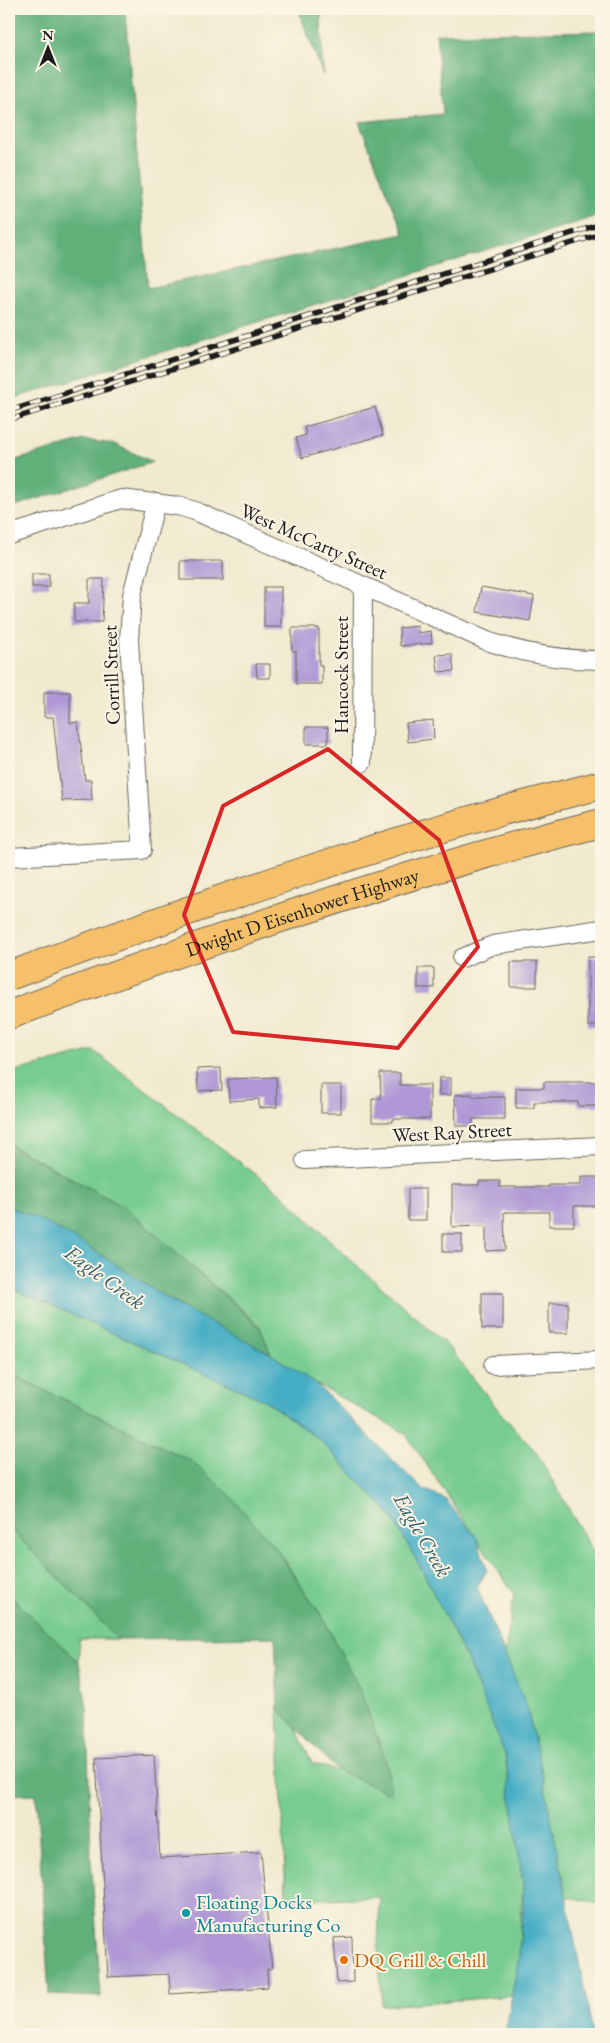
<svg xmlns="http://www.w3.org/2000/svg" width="610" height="2043" font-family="'EB Garamond',serif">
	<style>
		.green { fill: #77cc90; stroke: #4a7456 }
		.forest { fill: #61b07a; stroke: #3e664b }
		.water { fill: #44adc4; stroke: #306470 }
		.building { fill: #af98d5 }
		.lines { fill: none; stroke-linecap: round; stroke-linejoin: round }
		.street-casing { stroke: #67645b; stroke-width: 20 }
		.highway-casing { stroke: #67645b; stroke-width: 30 }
		.street { stroke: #fff; stroke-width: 18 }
		.highway { stroke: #f6c06b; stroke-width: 28 }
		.rail-casing { stroke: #1c1c1c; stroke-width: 5.5 }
		.rail { stroke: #fcf5e5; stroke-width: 4; stroke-dasharray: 11; stroke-linecap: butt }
		.marked { fill: none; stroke: #d62828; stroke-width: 4; stroke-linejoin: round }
		.culture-dot { fill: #0f9aa8; stroke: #fcf5e5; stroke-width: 2 }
		.food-dot { fill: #e8710a; stroke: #fcf5e5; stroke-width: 2 }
		.labels { text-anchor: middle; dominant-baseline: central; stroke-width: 4; stroke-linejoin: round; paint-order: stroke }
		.street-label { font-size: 20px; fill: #1c1c1c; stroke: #fcf5e5 }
		.culture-label { font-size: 20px; fill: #0d838f; stroke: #fcf5e5; text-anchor: start }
		.food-label { font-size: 20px; fill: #c56008; stroke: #fcf5e5; text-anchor: start }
		.water-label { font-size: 21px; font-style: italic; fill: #2e5d68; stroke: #fcf5e5 }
	</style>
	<rect width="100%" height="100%" fill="#fcf5e5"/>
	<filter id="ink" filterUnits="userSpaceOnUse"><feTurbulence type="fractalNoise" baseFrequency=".02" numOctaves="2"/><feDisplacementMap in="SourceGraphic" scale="10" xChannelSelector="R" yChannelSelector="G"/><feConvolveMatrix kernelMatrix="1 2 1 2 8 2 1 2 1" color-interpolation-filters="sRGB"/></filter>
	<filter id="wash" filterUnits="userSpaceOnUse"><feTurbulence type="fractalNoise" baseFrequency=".0096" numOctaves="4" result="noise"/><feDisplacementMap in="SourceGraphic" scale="20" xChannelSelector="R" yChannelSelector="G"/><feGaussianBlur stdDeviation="1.12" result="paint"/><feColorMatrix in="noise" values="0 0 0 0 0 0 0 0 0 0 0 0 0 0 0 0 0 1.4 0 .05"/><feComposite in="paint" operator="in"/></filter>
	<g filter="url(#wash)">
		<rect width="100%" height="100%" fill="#f1eacf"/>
		<!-- green -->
		<g class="green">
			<polygon points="94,1051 283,1195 343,1253 446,1344 504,1417 536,1452 586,1539 601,1572 601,1903 566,1897 539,1759 505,1654 514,1594 405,1433 316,1384 271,1354 259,1325 124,1207 9,1144 9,1073"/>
			<polygon points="9,1287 266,1401 320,1440 390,1514 420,1566 466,1657 505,1754 523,1883 519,1957 512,1996 382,2006 378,1945 380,1897 293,1900 286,1898 278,1709 295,1726 312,1763 337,1771 360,1690 323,1618 281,1555 191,1461 9,1373"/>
			<polygon points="9,1527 118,1639 79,1639 79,1662 9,1595"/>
		</g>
		<!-- forest -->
		<g class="forest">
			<polygon points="9,9 125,9 148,288 404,234 359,122 443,114 436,34 601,31 601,215 9,400"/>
			<polygon points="298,9 321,9 323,75"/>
			<polygon points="84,440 114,444 153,462 9,508 9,462"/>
			<path d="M9,1145l115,62 135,119 12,28c-32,-16 -64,-32 -94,-50 -56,-34 -107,-74 -168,-97z"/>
			<polygon points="9,1373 191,1461 228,1493 277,1550 323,1618 360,1690 387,1764 391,1794 337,1770 278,1709 275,1637 118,1639 9,1527"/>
			<polygon points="9,1595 79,1662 87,1708 91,1857 101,1997 49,1995 36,1794 9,1795"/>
		</g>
		<!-- water -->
		<polygon class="water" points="9,1207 35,1217 83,1243 176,1304 271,1354 316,1384 421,1488 445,1499 477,1538 487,1570 477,1587 527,1707 542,1773 593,2034 505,2034 519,1957 523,1910 523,1883 505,1754 466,1657 420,1566 390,1514 320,1440 266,1401 9,1287"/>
		<g id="blocks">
			<!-- building -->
			<g class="building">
				<polygon points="375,407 383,435 302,458 296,438 306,435 304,427"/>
				<rect x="180" y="561" width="43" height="19"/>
				<rect x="32" y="574" width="17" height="13"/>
				<polygon points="89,579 104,579 102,622 74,622 74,603 89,603"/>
				<rect x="264" y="587" width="17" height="40"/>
				<polygon points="481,587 534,596 530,621 477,612"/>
				<polygon points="418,626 418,633 431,631 432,643 400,646 399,628"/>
				<polygon points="292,628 319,628 319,665 322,665 322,684 296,684 296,651 292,651"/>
				<polygon points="452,654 454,671 438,672 436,655"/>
				<polygon points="256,664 270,664 270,678 257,678"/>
				<polygon points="44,692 70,692 70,723 78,722 85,780 91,780 92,800 62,801 53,717 44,717"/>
				<polygon points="433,720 434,739 408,742 406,723"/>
				<rect x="306" y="727" width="22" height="17"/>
				<rect x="588" y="957" width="13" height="69"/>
				<rect x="511" y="962" width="26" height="25"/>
				<rect x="418" y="968" width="16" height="20"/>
				<polygon points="221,1068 222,1090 198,1091 197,1069"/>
				<polygon points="380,1073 400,1073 400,1085 430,1085 430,1119 393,1119 393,1122 372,1122 372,1099 381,1099"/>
				<polygon points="276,1077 277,1107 259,1108 259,1099 229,1101 228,1079"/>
				<rect x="439" y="1078" width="12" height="17"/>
				<polygon points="544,1082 599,1082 599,1106 578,1106 578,1102 534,1102 534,1108 516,1108 516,1088 544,1088"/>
				<rect x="321" y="1085" width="20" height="28"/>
				<polygon points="472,1094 472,1097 505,1097 505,1119 473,1119 473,1126 456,1126 455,1095"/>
				<polygon points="581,1177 601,1177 601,1206 574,1206 574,1226 549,1226 549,1212 504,1212 505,1250 486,1251 486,1226 452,1227 452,1185 479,1185 479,1181 500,1181 500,1187 549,1187 549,1185 581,1185"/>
				<rect x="408" y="1189" width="18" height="31"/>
				<rect x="443" y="1234" width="19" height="18"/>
				<rect x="482" y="1293" width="21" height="36"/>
				<rect x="549" y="1303" width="19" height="30"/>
				<polygon points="154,1755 160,1858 261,1852 272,1969 267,1969 268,1987 170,1994 169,1974 108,1977 96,1758"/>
				<polygon points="352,1937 353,1982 337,1983 334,1938"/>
			</g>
		</g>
	</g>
	<g filter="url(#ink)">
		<use href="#blocks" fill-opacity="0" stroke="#67645b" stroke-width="1"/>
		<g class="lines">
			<!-- street casing -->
			<g class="street-casing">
				<g id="street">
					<path d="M9,535l112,-36 57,7 17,5 292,130c38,13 74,19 114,19"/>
					<polyline points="362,763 363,587"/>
					<polyline points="9,857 142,850 129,640 132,595 156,502"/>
					<polyline points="462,958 493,945 601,929"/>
					<polyline points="305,1160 601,1146"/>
					<polyline points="493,1365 601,1360"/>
				</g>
			</g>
			<!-- highway casing -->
			<g class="highway-casing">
				<g id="highway">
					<path d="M9,976c195,-73 390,-141 592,-191"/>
					<path id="s1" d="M9,1015c195,-73 390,-141 592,-192"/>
				</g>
			</g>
			<!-- street -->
			<use href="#street" class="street"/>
			<!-- highway -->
			<use href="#highway" class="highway"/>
			<!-- rail casing -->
			<g class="rail-casing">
				<g id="rail">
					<polyline points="9,411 601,224"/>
					<polyline points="9,420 601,234"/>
				</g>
			</g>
			<!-- rail -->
			<use href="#rail" class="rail"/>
		</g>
	</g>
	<!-- marked area -->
	<path class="marked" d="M328,749l111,91 39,107 -80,101 -165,-16 -49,-117 39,-109z"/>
	<!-- markers -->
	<circle class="culture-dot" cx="186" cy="1913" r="5"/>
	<circle class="food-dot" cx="344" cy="1960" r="5"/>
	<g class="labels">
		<!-- street labels -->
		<g class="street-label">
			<text transform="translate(314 541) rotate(24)">West McCarty Street</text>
			<text transform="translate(111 675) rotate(-92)">Corrill Street</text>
			<text transform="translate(341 675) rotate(-90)">Hancock Street</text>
			<text stroke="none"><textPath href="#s1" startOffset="311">Dwight D Eisenhower Highway</textPath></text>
			<text transform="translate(452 1132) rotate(-3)">West Ray Street</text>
		</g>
		<!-- culture labels -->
		<g class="culture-label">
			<text x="196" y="1902">Floating Docks<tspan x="196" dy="23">Manufacturing Co</tspan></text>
		</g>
		<!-- food labels -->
		<g class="food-label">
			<text x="354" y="1960">DQ Grill &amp; Chill</text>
		</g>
		<!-- water labels -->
		<g class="water-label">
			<text transform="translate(105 1277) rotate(36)">Eagle Creek</text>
			<text transform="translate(423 1535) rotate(60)">Eagle Creek</text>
		</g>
	</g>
	<!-- margin -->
	<rect width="610" height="2043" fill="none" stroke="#fcf5e5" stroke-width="30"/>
	<!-- north arrow -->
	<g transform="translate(48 48)" stroke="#fcf5e5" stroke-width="4" paint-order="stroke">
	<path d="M0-4L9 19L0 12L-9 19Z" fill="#1c1c1c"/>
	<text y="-8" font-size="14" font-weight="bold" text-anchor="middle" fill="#1c1c1c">N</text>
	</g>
</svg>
